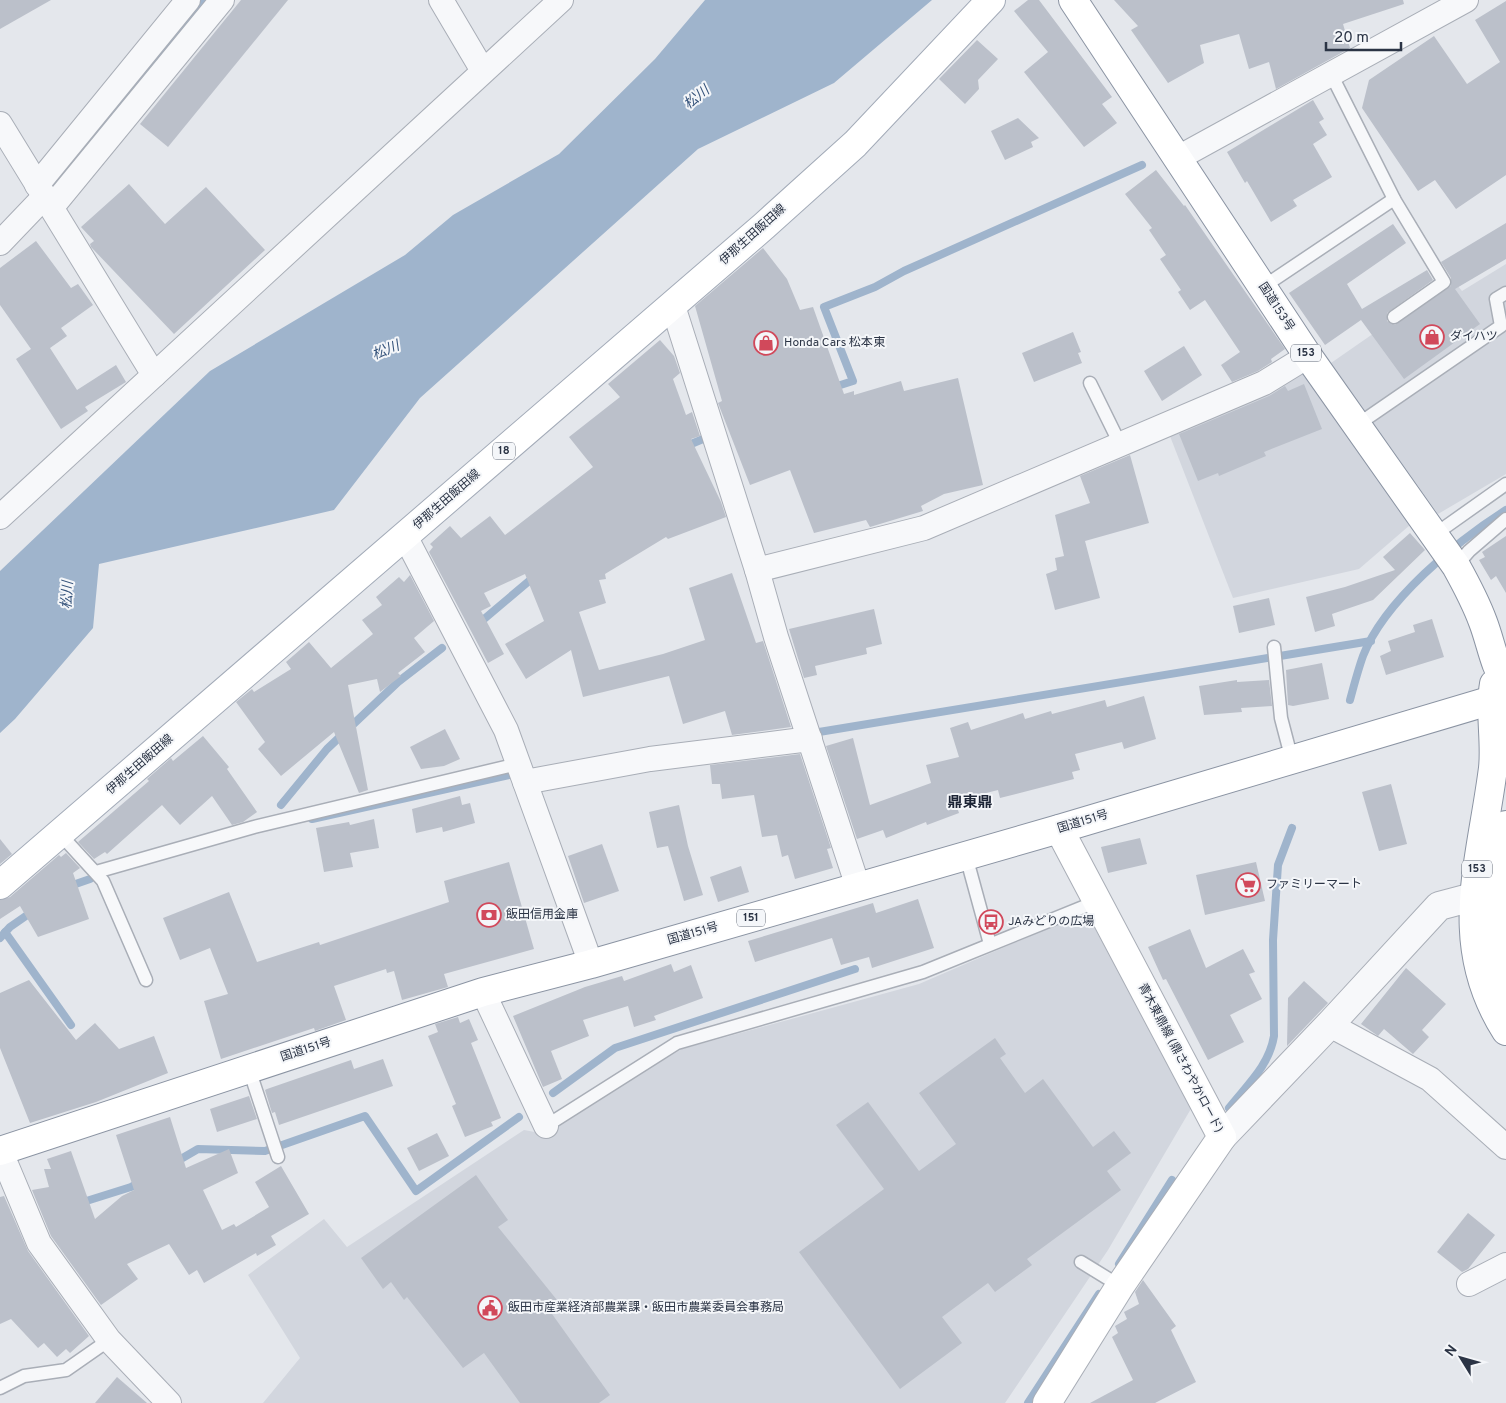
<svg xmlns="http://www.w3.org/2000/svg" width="1506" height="1403" font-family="Overpass,'Noto Sans JP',sans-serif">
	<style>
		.built { fill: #d2d6de }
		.water { fill: #9fb4cc }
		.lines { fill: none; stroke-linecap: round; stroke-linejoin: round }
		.stream { stroke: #9fb4cc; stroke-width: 8 }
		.building { fill: #bbc0ca }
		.service-casing { stroke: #a9aeb7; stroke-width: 15 }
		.minor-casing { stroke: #a9aeb7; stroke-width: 26 }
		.tertiary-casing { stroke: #a9aeb7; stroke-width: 30 }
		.secondary-casing { stroke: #a9aeb7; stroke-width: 30 }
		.primary-casing { stroke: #a3abb8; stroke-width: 30 }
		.trunk-casing { stroke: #8b94a3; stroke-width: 30 }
		.service { stroke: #f7f8fa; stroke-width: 12 }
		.minor { stroke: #f7f8fa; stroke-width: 24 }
		.tertiary { stroke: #f7f8fa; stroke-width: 28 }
		.secondary { stroke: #fff; stroke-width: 28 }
		.primary { stroke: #fff; stroke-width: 28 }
		.trunk { stroke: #fff; stroke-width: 28 }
		.labels { text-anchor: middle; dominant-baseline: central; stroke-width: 4; stroke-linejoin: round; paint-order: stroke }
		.shield { fill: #f4f6f9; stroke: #676e7b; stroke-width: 1 }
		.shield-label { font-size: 11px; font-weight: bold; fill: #2b3445 }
		.street-label { font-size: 12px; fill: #2b3445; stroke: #f4f6f9 }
		.poi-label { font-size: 12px; fill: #2b3445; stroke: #f4f6f9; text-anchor: start }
		.water-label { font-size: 14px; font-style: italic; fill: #34527a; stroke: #f4f6f9 }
		.quarter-label { font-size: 15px; font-weight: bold; fill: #1d2536; stroke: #f4f6f9 }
	</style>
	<rect width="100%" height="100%" fill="#e4e7ec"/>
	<!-- built -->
	<g class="built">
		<polygon points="1506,264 1506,474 1438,514 1331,363 1452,279 1462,291"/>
		<polygon points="1303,372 1410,525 1359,569 1233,598 1168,431"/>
		<polygon points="1086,912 1192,1107 1108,1250 1005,1403 263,1403 300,1358 248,1275 324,1219 347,1247 524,1130 540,1133 682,1049 919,984"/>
	</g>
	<!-- water -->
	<polygon class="water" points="705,0 932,0 834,83 698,149 420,398 334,510 99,564 93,628 15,719 0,733 0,571 210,371 405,255 453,215 559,154 655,59"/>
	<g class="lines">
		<!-- stream -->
		<g class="stream">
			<polyline points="57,182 205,0"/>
			<polyline points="831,388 853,381 824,307 875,287 904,271 1142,165"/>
			<polyline points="684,447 703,439"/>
			<polyline points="477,625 535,576"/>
			<path d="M1350,700c4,-15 8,-30 13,-44 21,-55 94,-115 143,-146"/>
			<polyline points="819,732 1371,641"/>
			<polyline points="281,805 327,749 398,682 442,648"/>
			<polyline points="312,819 509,775"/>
			<polyline points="67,887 90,879"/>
			<polyline points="5,932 71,1025"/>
			<polyline points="0,938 10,927 33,911"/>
			<polyline points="553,1093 615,1048 855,969"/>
			<path d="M1229,1108c18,-23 40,-42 45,-72l-1,-96 5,-75 14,-37"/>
			<polyline points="174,1163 198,1149 265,1151 365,1116 416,1191 519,1117"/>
			<polyline points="80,1203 131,1187 140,1182"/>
			<polyline points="1119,1264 1172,1180"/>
			<polyline points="1028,1403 1099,1294"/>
		</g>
	</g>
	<!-- building -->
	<g class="building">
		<polygon points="0,0 51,0 0,29"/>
		<polygon points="241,0 288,0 168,147 140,124"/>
		<polygon points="1028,0 1039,0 1112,97 1102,104 1117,123 1084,147 1024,72 1048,52 1014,11"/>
		<polygon points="1114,0 1403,0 1404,4 1343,24 1350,48 1276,89 1269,62 1249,69 1239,34 1200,45 1204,63 1168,83 1131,30 1138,26"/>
		<polygon points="1506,1 1506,175 1456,209 1435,180 1418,191 1362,108 1369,80 1434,36 1467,84 1500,62 1475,20"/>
		<polygon points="977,40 998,59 978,80 979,89 965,104 939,79"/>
		<polygon points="1313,100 1324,119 1319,122 1327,135 1313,144 1332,177 1293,200 1297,206 1271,222 1247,181 1245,183 1227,152"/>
		<polygon points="1018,118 1039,138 1031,142 1033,147 1005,160 991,131"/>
		<polygon points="1156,170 1184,206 1185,205 1285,349 1271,359 1272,362 1258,371 1232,382 1221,365 1240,352 1205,300 1190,310 1178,292 1181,290 1160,259 1166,255 1149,230 1152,228 1125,194"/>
		<polygon points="129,184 165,224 206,187 265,250 174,334 91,247 90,244 94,241 81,227"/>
		<polygon points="1506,223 1506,259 1455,289 1480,324 1404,379 1361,320 1325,345 1289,293 1393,224 1406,243 1347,284 1362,309 1427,270 1433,280 1387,313 1387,321 1395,325 1451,286 1451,278 1441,262"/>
		<polygon points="36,241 71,288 78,284 93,305 61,328 67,336 50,348 77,390 116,365 126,382 85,407 88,411 61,429 16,359 31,349 0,305 0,268"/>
		<polygon points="763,248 787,279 800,310 813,307 844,394 854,391 854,395 901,381 904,391 958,378 983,485 944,494 921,506 923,511 870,527 866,520 814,533 790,470 750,485 718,403 722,401 695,306"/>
		<polygon points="1073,332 1081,352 1078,353 1082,363 1034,382 1022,353"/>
		<polygon points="660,340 674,356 680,373 673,379 686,415 692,412 700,436 691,439 721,502 726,517 668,539 666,537 605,574 606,579 599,580 606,603 579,612 599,670 663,654 705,640 689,588 732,573 756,643 763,641 791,727 732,735 725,711 683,724 669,676 583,697 571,650 526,679 505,644 544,621 525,574 484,593 491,606 481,611 504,654 488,663 429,552 433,547 430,544 450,526 461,538 490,516 505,535 593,467 569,437 620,397 608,384"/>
		<polygon points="1184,346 1202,375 1162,401 1144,371"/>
		<polygon points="1304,384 1322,429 1264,452 1266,456 1219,476 1218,473 1198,481 1179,434 1269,396 1285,386 1288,391"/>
		<polygon points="1130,455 1149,523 1085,541 1100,598 1055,610 1046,574 1057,570 1055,558 1064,556 1055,515 1090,503 1080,476"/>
		<polygon points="1410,533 1425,550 1373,600 1332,614 1335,626 1315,632 1306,597 1345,587 1395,570 1383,557"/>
		<polygon points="1506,536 1506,593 1496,576 1491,580 1479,560 1485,557 1482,552"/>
		<polygon points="410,575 434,621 414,638 425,652 398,673 401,676 380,692 377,679 348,685 368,790 359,793 334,732 281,776 258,749 265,742 236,702 252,689 254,692 291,669 286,662 309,642 331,668 373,634 362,620 382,605 376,597 399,577 404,582"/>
		<polygon points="1269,598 1275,625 1239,633 1233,606"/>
		<polygon points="874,609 882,644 866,648 867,654 815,666 817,675 804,678 789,629"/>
		<polygon points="1432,619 1444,657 1386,675 1380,656 1391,651 1388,641 1415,632 1413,625"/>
		<polygon points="1322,663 1329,699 1293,706 1288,705 1286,670"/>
		<polygon points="1237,680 1237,682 1269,680 1272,706 1241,708 1242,712 1204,715 1199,686"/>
		<polygon points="1144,696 1156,739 1124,749 1122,742 1075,754 1080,770 1072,772 1074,779 1000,798 998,790 955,801 959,813 927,825 926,822 886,838 883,830 857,839 826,746 853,738 870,805 931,783 926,765 959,757 950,728 968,722 971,730 1023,713 1025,719 1051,711 1052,714 1105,700 1107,707"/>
		<polygon points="445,729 460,759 444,766 421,769 410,747"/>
		<polygon points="203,736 229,767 227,769 257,812 243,822 232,825 212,796 180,825 162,805 107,854 105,852 94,859 78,842 149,781 147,779 171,758 173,761"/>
		<polygon points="800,754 831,848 827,849 833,868 795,879 788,855 782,857 777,835 762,837 754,795 722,799 720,784 712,784 710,765"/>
		<polygon points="1391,784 1407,844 1379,851 1362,792"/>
		<polygon points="460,796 462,805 470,803 475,823 443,832 442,827 416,833 412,809"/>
		<polygon points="679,805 688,846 703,895 684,901 668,846 657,848 649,812"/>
		<polygon points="374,819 379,848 350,853 353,867 324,872 316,828 349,822 350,825"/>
		<polygon points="1140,838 1147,864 1108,873 1101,847"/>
		<polygon points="0,839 12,854 0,864"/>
		<polygon points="602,844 619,891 584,903 568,856"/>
		<polygon points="66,853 80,868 73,873 89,919 38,937 20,906 0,919 0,900 10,897 59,855 61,857"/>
		<polygon points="509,862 534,949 444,974 448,987 402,1000 394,971 387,973 386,969 334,986 346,1020 315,1031 314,1028 221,1059 204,1001 228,994 210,948 180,960 163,918 229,892 257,962 319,942 320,945 449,902 444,881"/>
		<polygon points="1256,862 1265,901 1205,915 1196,875"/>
		<polygon points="741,866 749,892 718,902 710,877"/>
		<polygon points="918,899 934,948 872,968 869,957 841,965 832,938 755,962 748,941 873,903 876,913"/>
		<polygon points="1190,929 1206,968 1243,949 1255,972 1249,974 1262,999 1230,1015 1244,1042 1208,1060 1166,979 1163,980 1148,947"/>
		<polygon points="671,964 674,972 691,965 703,998 654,1016 656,1020 634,1027 628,1006 583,1020 589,1036 551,1051 562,1079 543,1087 513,1016 585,987 622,976 624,981"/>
		<polygon points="1406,968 1446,1004 1422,1030 1429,1037 1413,1054 1384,1029 1378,1036 1361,1024"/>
		<polygon points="29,980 76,1040 95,1023 119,1049 154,1036 168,1073 96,1102 30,1123 0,1048 0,993"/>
		<polygon points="1304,981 1328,1003 1287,1046 1288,998"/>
		<polygon points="458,1017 460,1023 469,1019 478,1040 471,1043 501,1118 491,1122 493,1126 465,1137 452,1106 456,1104 428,1036 438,1032 435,1024"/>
		<polygon points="995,1038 1006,1054 1000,1058 1025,1093 1043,1079 1093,1147 1114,1131 1131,1153 1107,1171 1121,1190 1027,1259 1032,1265 995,1292 988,1283 942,1317 962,1343 900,1389 799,1252 884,1189 836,1125 868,1102 919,1171 956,1144 919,1093"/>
		<polygon points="383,1059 393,1086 279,1125 275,1112 272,1113 265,1090 267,1089 351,1060 354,1069"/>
		<polygon points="249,1096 257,1119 217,1132 210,1109"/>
		<polygon points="170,1117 186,1168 229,1149 238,1173 203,1190 222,1230 234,1224 236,1227 269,1207 255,1182 281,1166 309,1214 271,1236 276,1245 257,1256 256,1253 204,1283 197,1270 189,1275 169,1244 127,1264 138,1279 101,1305 51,1236 32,1190 49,1187 44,1169 51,1169 47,1159 71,1151 95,1219 122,1196 134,1190 116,1135"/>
		<polygon points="437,1133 449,1156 419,1171 407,1148"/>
		<polygon points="476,1175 508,1220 498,1227 557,1300 547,1307 610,1395 599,1403 520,1403 484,1353 463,1368 407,1297 404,1300 391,1282 383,1289 361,1258"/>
		<polygon points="4,1196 28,1251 89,1336 70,1353 66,1349 57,1357 44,1343 38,1348 11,1319 0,1324 0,1197"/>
		<polygon points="1468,1213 1495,1235 1468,1269 1462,1272 1437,1252"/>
		<polygon points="1143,1280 1176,1326 1171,1330 1196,1382 1155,1403 1090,1403 1133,1380 1112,1337 1118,1333 1115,1326 1127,1319 1124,1312 1139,1304 1135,1292"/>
		<polygon points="117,1377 147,1403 95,1403"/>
	</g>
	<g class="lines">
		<!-- service casing -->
		<g class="service-casing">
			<g id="service">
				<polyline points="1331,74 1394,199 1444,282 1394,317"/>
				<polyline points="1263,287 1394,199"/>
				<polyline points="1090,383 1120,444"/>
				<polyline points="1357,425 1501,326 1496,299 1506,293"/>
				<polyline points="1434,535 1506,484"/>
				<polyline points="1456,566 1469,551 1506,519"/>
				<polyline points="1274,647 1281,718 1292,760"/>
				<polyline points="60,834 103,881 146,980"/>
				<polyline points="966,856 990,944"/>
				<polyline points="96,872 254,827 518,764"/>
				<polyline points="249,1069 278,1157"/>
				<polyline points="546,1126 677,1043 923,972 1098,901"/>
				<polyline points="1081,1262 1120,1286"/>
				<polyline points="0,1388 24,1376 66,1370 109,1340"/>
			</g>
		</g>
		<!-- minor casing -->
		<g class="minor-casing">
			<g id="minor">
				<polyline points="441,0 483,71"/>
				<polyline points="0,124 154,375"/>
				<polyline points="1178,158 1466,0"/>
				<polyline points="37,185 188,0"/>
				<polyline points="52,207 222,0"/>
				<polyline points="0,243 45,196"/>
				<polyline points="673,306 757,570 776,637 858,887"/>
				<polyline points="0,517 561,0"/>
				<polyline points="405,536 506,730 591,964"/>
				<polyline points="757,570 924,528 1264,383 1308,356"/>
				<polyline points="525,782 650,759 810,739"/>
				<polyline points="483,992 546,1126"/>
				<polyline points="1332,1022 1341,1031 1430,1079 1506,1147"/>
				<polyline points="0,1150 39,1243 109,1340 169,1403"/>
				<polyline points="1469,1284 1506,1265"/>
			</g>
		</g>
		<!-- tertiary casing -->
		<g class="tertiary-casing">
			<polyline id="tertiary" points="1222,1137 1332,1022 1439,906 1473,897"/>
		</g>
		<!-- secondary casing -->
		<g class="secondary-casing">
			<polyline id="secondary" points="1047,1403 1120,1286 1222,1137 1059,829"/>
		</g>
		<!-- primary casing -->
		<g class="primary-casing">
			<polyline id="primary" points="0,885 764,226 855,144 991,0"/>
		</g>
		<!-- trunk casing -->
		<g class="trunk-casing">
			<g id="trunk">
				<path d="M1073,0l235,356 148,210c10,18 20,37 27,56 8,21 11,43 23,62"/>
				<path d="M1494,684c-5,28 2,56 -1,84 -12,95 -43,175 13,263"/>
				<path d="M1506,825c-6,57 -16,114 0,171"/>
				<polyline points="0,1151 483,992 591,964 1059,829 1506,696"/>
			</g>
		</g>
		<!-- service -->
		<use href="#service" class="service"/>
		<!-- minor -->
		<use href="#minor" class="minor"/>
		<!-- tertiary -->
		<use href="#tertiary" class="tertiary"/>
		<!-- secondary -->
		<use href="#secondary" class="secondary"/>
		<!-- primary -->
		<use href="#primary" class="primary"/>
		<!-- trunk -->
		<use href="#trunk" class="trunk"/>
	</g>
	<!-- icons -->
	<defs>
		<g id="shop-ring" transform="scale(1.25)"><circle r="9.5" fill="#f4f6f9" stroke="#d1495b" stroke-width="1.5"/><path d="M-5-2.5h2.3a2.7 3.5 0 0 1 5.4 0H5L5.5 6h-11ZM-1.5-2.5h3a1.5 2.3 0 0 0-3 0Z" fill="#d1495b"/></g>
		<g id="supermarket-ring" transform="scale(1.25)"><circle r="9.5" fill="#f4f6f9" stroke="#d1495b" stroke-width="1.5"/><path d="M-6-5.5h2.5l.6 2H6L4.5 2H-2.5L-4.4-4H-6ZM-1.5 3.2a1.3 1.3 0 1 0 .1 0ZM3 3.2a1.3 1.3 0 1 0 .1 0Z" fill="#d1495b"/></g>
		<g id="bank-ring" transform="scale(1.25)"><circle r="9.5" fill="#f4f6f9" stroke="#d1495b" stroke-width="1.5"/><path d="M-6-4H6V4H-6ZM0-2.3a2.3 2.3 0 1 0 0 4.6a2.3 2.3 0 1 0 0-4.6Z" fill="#d1495b"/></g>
		<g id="bus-ring" transform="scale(1.25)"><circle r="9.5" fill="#f4f6f9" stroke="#d1495b" stroke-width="1.5"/><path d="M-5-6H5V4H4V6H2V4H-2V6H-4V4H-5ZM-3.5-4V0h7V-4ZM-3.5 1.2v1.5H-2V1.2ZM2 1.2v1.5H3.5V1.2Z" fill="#d1495b"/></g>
		<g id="civic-ring" transform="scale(1.25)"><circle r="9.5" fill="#f4f6f9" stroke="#d1495b" stroke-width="1.5"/><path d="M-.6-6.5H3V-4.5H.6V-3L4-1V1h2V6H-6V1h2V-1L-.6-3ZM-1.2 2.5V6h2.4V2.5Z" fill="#d1495b"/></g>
	</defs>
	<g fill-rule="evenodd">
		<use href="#shop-ring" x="1432" y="337"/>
		<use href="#shop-ring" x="766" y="343"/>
		<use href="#supermarket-ring" x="1248" y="885"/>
		<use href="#bank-ring" x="489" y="915"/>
		<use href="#bus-ring" x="991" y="922"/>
		<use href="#civic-ring" x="490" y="1308"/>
	</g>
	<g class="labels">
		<!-- shield labels -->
		<g class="shield">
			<rect x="1291" y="344.5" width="30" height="17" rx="4"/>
			<rect x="493" y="442.5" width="22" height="17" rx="4"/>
			<rect x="1462" y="860.5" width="30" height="17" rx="4"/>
			<rect x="737" y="909.5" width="28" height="17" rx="4"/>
		</g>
		<g class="shield-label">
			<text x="1306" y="353">153</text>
			<text x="504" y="451">18</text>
			<text x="1477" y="869">153</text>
			<text x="751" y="918">151</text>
		</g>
		<!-- street labels -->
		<g class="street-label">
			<text transform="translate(753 235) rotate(-42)">伊那生田飯田線</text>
			<text transform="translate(1276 307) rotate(57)">国道153号</text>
			<text transform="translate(447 500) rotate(-41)">伊那生田飯田線</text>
			<text transform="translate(140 765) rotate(-41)">伊那生田飯田線</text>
			<text transform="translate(1083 822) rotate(-17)">国道151号</text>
			<text transform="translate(693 934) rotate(-16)">国道151号</text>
			<text transform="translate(306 1050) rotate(-18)">国道151号</text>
			<text transform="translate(1180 1058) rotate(62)">青木東鼎線 (鼎さわやかロード)</text>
		</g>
		<!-- poi labels -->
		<g class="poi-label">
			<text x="1450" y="337">ダイハツ</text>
			<text x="784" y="343">Honda Cars 松本東</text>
			<text x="1266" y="885">ファミリーマート</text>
			<text x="506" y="915">飯田信用金庫</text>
			<text x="1008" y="922">JAみどりの広場</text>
			<text x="508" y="1308">飯田市産業経済部農業課・飯田市農業委員会事務局</text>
		</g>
		<!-- water labels -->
		<g class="water-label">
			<text transform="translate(697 98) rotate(-39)">松川</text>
			<text transform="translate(386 351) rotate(-22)">松川</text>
			<text transform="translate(68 595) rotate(-87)">松川</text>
		</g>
		<!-- quarter labels -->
		<g class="quarter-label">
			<text x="970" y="803">鼎東鼎</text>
		</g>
	</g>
	<!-- north arrow -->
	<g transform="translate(1461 1358) rotate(307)" stroke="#f4f6f9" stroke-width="4" paint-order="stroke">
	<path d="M0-4L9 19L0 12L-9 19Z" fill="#2b3445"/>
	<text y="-8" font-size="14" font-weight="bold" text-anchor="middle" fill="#2b3445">N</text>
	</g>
	<!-- scale -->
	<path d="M1326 42v8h75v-8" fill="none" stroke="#2b3445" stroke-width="2.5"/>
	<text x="1334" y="42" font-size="15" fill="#2b3445" stroke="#f4f6f9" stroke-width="4" paint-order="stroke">20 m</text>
</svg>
